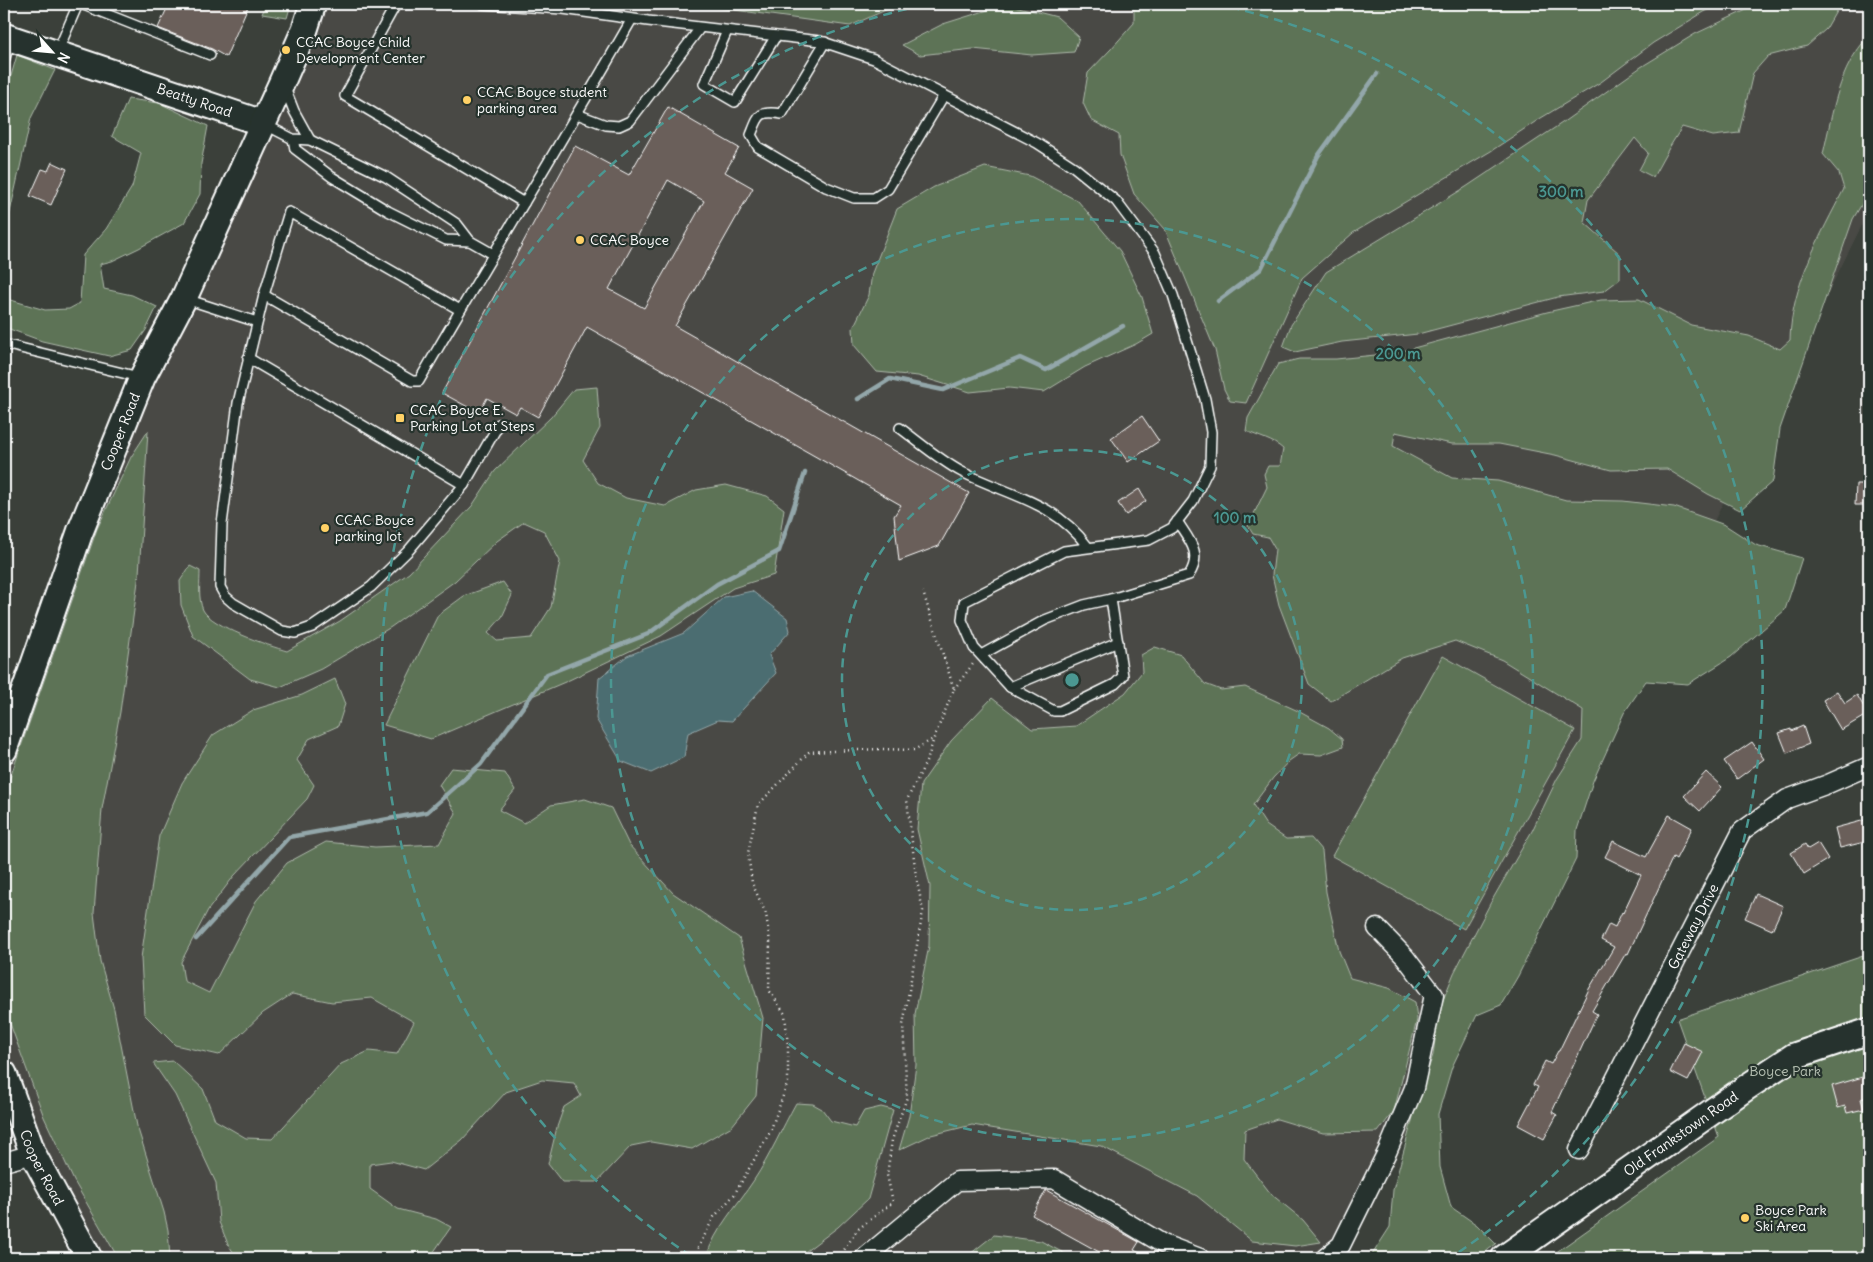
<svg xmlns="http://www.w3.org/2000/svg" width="1873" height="1262" font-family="Delius,sans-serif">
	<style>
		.built { fill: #494944 }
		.green { fill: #5d7357; stroke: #aeb9ab }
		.water { fill: #4b6d71; stroke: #93a7aa }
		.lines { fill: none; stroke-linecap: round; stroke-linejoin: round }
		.stream { stroke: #93a7aa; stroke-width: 4.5 }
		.building { fill: #6b5f5a; stroke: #fff; fill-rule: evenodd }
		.lane-casing { stroke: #fff; stroke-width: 12 }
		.street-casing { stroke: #fff; stroke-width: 21 }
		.secondary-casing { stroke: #fff; stroke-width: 29 }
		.path { stroke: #fff; stroke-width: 2.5; stroke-dasharray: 1 4; stroke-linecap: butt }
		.lane { stroke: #26332d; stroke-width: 9 }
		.street { stroke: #26332d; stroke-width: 18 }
		.secondary { stroke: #26332d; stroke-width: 25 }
		.ring { fill: none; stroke: #4b9892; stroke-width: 2.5; stroke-dasharray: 9 6 }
		.poi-dot { fill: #ffd166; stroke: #26332d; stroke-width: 2 }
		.labels { text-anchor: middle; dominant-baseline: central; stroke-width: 4.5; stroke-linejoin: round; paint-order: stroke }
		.poi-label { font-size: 14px; fill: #fff; stroke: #26332d; text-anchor: start }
		.street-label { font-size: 14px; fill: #fff; stroke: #26332d }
		.park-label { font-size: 14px; fill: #b6c0b3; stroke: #26332d }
		.centre { fill: #4b9892; stroke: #26332d; stroke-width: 2.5 }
		.ring-label { font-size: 15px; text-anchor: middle; font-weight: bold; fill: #4b9892; stroke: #26332d; stroke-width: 4.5; stroke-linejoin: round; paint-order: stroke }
	</style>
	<rect width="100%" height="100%" fill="#3b403a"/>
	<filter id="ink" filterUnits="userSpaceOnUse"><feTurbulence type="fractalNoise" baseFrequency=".02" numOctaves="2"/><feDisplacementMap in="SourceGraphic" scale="10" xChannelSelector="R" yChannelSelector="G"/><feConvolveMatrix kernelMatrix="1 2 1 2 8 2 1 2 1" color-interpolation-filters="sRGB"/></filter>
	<g filter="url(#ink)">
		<!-- built -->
		<polygon class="built" points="324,4 1869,4 1869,211 1346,1258 100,1258 43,1151 4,1047 4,778 88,535 149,383"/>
		<!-- green -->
		<g class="green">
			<polygon points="266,4 291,4 287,18 262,14"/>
			<polygon points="691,4 899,4 850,26"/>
			<polygon points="1007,4 1057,17 1079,37 1074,52 1032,55 973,49 920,55 902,45 943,24"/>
			<polygon points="1134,4 1721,4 1704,12 1653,43 1601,82 1541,118 1491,151 1353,233 1302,278 1246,403 1230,401 1224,389 1215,350 1165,229 1134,194 1120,155 1119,135 1091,120 1083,103 1088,73 1111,49 1134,23"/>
			<polygon points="1759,4 1869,4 1838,8 1826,29 1807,46 1768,56 1753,73 1739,133 1713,136 1682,127 1669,148 1653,177 1639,170 1648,153 1635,138 1588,200 1584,222 1620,254 1620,279 1604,291 1558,297 1418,334 1342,342 1295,352 1283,347 1291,325 1326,272 1466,187 1562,123 1641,67 1695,34"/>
			<path d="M1869,36v156l-16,27 -73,210 -7,52 -33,29 -32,-16 -41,-25 -56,1 -56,-15 -56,-11h-47l-57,-12 -2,14 59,32 46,3 68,19 57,1 51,6 51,18 31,20 46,13 -17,52 -54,47 -43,27 -42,-3 -22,32 -31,68 -16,49 -1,29 -58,117 -17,29 -24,10 -25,52 -14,47 2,53 11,40 26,18 19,19 -19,14h-107l20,-31 3,-37 25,-91 15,-44 6,-45 15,-37 37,-71 41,-71 25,-52 25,-39 1,-30 -81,-50 -47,-19 -53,17 -71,43 -22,-17 -30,-79 -7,-30 3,-26 -7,-12 -15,-3 -5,-8 19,-39 -3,-13 4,-8h12l3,-17c-10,-9 -24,-12 -37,-18l2,-13 30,-54 21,-5h37l59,-6 152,-41 54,-12 38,-1 52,26 58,11 31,13 10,-9c1,-54 30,-104 54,-151l-5,-16 -16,-19c10,-42 15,-86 46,-118z"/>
			<polygon points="17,55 55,70 31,118 4,239 4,100"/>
			<polygon points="128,99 159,103 208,126 201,164 200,194 184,223 139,248 112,261 100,264 104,289 132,295 157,307 146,330 132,350 109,356 42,341 4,327 4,298 45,310 69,309 80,303 83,255 106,229 132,187 141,153 112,136"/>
			<polygon points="985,167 1030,176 1078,201 1120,251 1142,297 1153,334 1136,344 1085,367 1044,392 1009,388 970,392 918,376 877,372 854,345 853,328 869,295 872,273 897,209 934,187"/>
			<path d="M597,387l3,41 -17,32 15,23 28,15 39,8 31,-16 30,-5 41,11 17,13 -10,66 -41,13 -72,48 -96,46 -134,57 -47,-14 54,-110 26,-19 39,-14 9,13 -10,22 -14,16 9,8 34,-3 20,-31 9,-46 -16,-30 -20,-9 -27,19 -42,40 -64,46 -70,42 -41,18 -30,-8 -57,-43 -12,-31 -1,-24 10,-15 10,5c0,12 -2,28 3,39 8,16 66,36 84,41l53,-30 69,-48 63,-67 23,-35 56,-54 23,-28z"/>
			<polygon points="148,431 139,574 120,712 102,809 94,913 100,961 114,1009 137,1126 164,1212 168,1230 170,1258 118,1258 74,1181 44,1117 4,1007 4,795 97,529 131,457"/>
			<polygon points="1155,647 1181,655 1205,684 1221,690 1245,687 1296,710 1329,728 1342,739 1343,747 1321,755 1299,754 1289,761 1273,778 1253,805 1266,825 1286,839 1311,838 1322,851 1326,892 1339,951 1350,978 1389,988 1415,1002 1417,1020 1394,1111 1378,1132 1323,1133 1277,1119 1245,1130 1244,1159 1271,1194 1303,1220 1321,1242 1295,1246 1252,1241 1197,1196 1101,1146 972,1125 931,1135 899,1150 909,1116 916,1065 915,1014 929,946 930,886 917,829 921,784 951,741 992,698 1032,729 1076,726 1125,693 1142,672 1141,655"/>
			<polygon points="1443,656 1575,730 1464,929 1332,856"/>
			<polygon points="335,679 345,704 338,726 309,739 297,760 314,785 307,799 234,876 208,910 181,962 184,981 209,993 256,901 287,863 326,842 375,847 439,844 456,813 439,785 451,768 505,773 515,790 499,810 524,823 551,805 585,799 611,808 629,845 673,893 739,938 763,1018 756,1096 732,1126 692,1149 651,1142 631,1146 597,1182 562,1182 548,1164 557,1127 564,1107 581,1096 574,1083 542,1080 506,1092 462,1140 424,1170 391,1161 370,1164 370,1189 398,1209 436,1219 451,1227 433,1253 409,1258 237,1258 228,1244 219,1222 216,1183 175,1095 153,1063 173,1061 203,1089 215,1120 246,1138 272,1139 341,1064 369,1051 397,1054 414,1022 372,998 332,1002 292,994 263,1013 219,1055 175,1045 144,1014 141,958 159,836 182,783 213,735 253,710 302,695"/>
			<polygon points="1869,954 1869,1258 1548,1258 1719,1137 1677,1019"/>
			<path d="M796,1103l17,1 9,5 9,12 24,6 9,-16 17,-4 12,3 -25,89 -30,28 -41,31h-91c9,-30 31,-52 48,-78 16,-24 28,-52 42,-77z"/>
			<polygon points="994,1235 1041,1241 1073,1258 965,1258"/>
		</g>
		<!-- water -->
		<polygon class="water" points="752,591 787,618 790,631 769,655 776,673 732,721 718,720 688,733 684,757 651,773 621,761 596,719 599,678 627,656 684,633 724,597"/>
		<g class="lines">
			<!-- stream -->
			<g class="stream">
				<polyline points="1218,301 1261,269 1318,156 1377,74"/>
				<polyline points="858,399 890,379 943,390 1020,358 1046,370 1123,326"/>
				<polyline points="196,939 289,837 427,812 481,764 547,674 648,634 717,584 779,551 805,473"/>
			</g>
		</g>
		<!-- building -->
		<g class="building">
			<polygon points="169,4 249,4 226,57 212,49 158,28"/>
			<path d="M668,107l71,41 -14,24 28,16 -78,138 294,167 -30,53 -40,15 -5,-45 7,-11 -314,-178 -49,90 -18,-10 -4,7 -29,-16 -8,15 -37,-20 133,-247 54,29zM668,180l36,21 -60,107 -35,-19z"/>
			<polygon points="52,162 67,169 51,205 30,196 42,169 48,171"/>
			<polygon points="1142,416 1159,441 1128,462 1111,438"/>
			<polygon points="1856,484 1869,484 1869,505 1855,505"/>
			<polygon points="1139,489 1146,501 1126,515 1118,503"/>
			<polygon points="1837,691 1845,703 1857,695 1868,714 1841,730 1823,700"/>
			<polygon points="1803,726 1809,744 1787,753 1779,733 1791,729 1791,731"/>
			<polygon points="1752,742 1764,759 1737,779 1724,761"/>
			<polygon points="1706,772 1722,787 1700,811 1684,796"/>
			<polygon points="1669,815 1692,828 1676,859 1673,857 1628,954 1626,953 1592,1011 1597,1014 1552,1112 1557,1115 1544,1139 1518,1125 1538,1087 1533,1085 1545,1061 1551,1064 1558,1051 1559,1051 1589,989 1614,947 1601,940 1609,924 1615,927 1622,912 1623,913 1641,875 1605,857 1613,841 1646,857"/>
			<polygon points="1869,819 1869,841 1840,848 1835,828"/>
			<polygon points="1818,843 1828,859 1804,874 1791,853 1805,844 1808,849"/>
			<polygon points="1756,894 1783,906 1772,930 1745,918"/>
			<polygon points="1684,1043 1703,1052 1688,1081 1670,1072"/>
			<polygon points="1866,1076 1869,1096 1861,1099 1864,1109 1847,1113 1845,1106 1838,1108 1832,1086"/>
			<polygon points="1046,1190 1139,1242 1134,1250 1149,1258 1110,1258 1032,1215"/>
		</g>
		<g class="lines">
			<!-- lane casing -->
			<g class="lane-casing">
				<g id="lane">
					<polyline points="81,4 210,55"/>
					<polyline points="396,4 345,96 524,203"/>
					<path d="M483,4l80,5 85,12 172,20 54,18 163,84 37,24 42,34 39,52 18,42 32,104 6,33 -1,34 -17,35 -21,27 -23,12 -85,11 -100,51 -2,18 12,28 36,39 44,24h6l55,-27 8,-8 -12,-77 78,-24c14,-22 0,-35 -12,-54"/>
					<polyline points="727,31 704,84 735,102 776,36"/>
					<path d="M825,42l-43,72c-23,-4 -23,1 -31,21l7,12 68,40 28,11h20l14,-9 56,-94"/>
					<polyline points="57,53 78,4"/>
					<polyline points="4,62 10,40"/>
					<polyline points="285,88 294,111 310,140"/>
					<polyline points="577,114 606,125 619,126 630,121 700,28"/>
					<polyline points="264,124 293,139 310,140 386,177 457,224 470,241 446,240 388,211 332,177 295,149 293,139"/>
					<polyline points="470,241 493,254"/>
					<path d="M264,295l148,86h7c70,-121 143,-240 213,-362"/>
					<polyline points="186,299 257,322"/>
					<polyline points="460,310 289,212 264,295 238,403 222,524 220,587 225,596 233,603 282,631 295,633 312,627 371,587 409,550 464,485 499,424"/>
					<polyline points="4,344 139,377"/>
					<polyline points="248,358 464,485"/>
					<path d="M900,428c19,14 41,33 62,44 48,24 92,29 126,75"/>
					<polyline points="981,655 1045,620 1084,605 1111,599"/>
					<polyline points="1010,687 1118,642"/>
				</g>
			</g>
			<!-- street casing -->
			<g class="street-casing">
				<g id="street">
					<path id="s1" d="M1579,1150l163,-319 45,-32 41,-15 41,-18"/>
					<polyline points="4,1162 33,1154"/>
					<polyline points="864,1258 957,1181 1054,1179 1163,1244 1200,1258"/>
					<polyline points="1325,1258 1341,1245 1388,1150 1414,1088 1434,995 1405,957 1377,928"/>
				</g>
			</g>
			<!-- secondary casing -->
			<g class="secondary-casing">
				<g id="secondary">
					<path id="s2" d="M4,36l258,87"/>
					<path id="s3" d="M4,750l76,-218 62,-154 42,-80 98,-216 23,-53 8,-25"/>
					<path id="s4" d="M4,1074l29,80 56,104"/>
					<path id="s5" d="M1504,1258l243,-171 47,-31 75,-25"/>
				</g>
			</g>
			<!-- path -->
			<g class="path">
				<polyline points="954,689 973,664"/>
				<polyline points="695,1258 697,1250 714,1217 734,1195 770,1132 788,1082 788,1046 785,1014 769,990 770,942 766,914 752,883 748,853 758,805 809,752 881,749 914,750 933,739"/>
				<polyline points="839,1258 857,1230 893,1202 887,1175 892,1140 907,1097 903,1025 923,911 916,876 907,800 928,758 934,738 954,689 923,592"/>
			</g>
			<!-- lane -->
			<use href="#lane" class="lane"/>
			<!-- street -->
			<use href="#street" class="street"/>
			<!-- secondary -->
			<use href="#secondary" class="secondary"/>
		</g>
	</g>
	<!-- distance rings -->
	<g class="ring">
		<circle cx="1072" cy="680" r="230"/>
		<circle cx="1072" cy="680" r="461"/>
		<path d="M691 1256A691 691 0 0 1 928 4M1216 4A691 691 0 0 1 1453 1256"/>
	</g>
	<!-- markers -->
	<g class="poi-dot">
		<circle cx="286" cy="50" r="5"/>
		<circle cx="467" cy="100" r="5"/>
		<circle cx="580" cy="240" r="5"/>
		<rect x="395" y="413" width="10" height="10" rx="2.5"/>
		<circle cx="325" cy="528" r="5"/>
		<circle cx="1745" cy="1218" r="5"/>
	</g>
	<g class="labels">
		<!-- poi labels -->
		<g class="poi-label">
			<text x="296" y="42">CCAC Boyce Child<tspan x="296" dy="16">Development Center</tspan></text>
			<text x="477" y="92">CCAC Boyce student<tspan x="477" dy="16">parking area</tspan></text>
			<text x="590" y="240">CCAC Boyce</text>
			<text x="410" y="410">CCAC Boyce E.<tspan x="410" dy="16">Parking Lot at Steps</tspan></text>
			<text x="335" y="520">CCAC Boyce<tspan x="335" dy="16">parking lot</tspan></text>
			<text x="1755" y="1210">Boyce Park<tspan x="1755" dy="16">Ski Area</tspan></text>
		</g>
		<!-- street labels -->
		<g class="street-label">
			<text stroke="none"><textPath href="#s2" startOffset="201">Beatty Road</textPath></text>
			<text stroke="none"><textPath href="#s3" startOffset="339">Cooper Road</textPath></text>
			<text stroke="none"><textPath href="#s1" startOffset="251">Gateway Drive</textPath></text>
			<text stroke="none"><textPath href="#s5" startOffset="216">Old Frankstown Road</textPath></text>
			<text stroke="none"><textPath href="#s4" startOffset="101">Cooper Road</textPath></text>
		</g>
		<!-- park labels -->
		<g class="park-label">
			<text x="1785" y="1071">Boyce Park</text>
		</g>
	</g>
	<circle cx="1072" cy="680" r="8" class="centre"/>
	<g class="ring-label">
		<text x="1561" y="197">300 m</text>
		<text x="1398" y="359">200 m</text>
		<text x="1235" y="523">100 m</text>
	</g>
	<!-- margin -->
	<rect width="1873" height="1262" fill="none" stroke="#26332d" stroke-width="20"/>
	<rect x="10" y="10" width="1853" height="1242" fill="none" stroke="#fff" stroke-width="2" filter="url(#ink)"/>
	<!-- north arrow -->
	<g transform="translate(52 52) rotate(117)" stroke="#26332d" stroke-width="4" paint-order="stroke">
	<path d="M0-4L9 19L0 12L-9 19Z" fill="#ffffff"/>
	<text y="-8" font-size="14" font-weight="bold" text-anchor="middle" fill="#ffffff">N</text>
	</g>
</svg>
